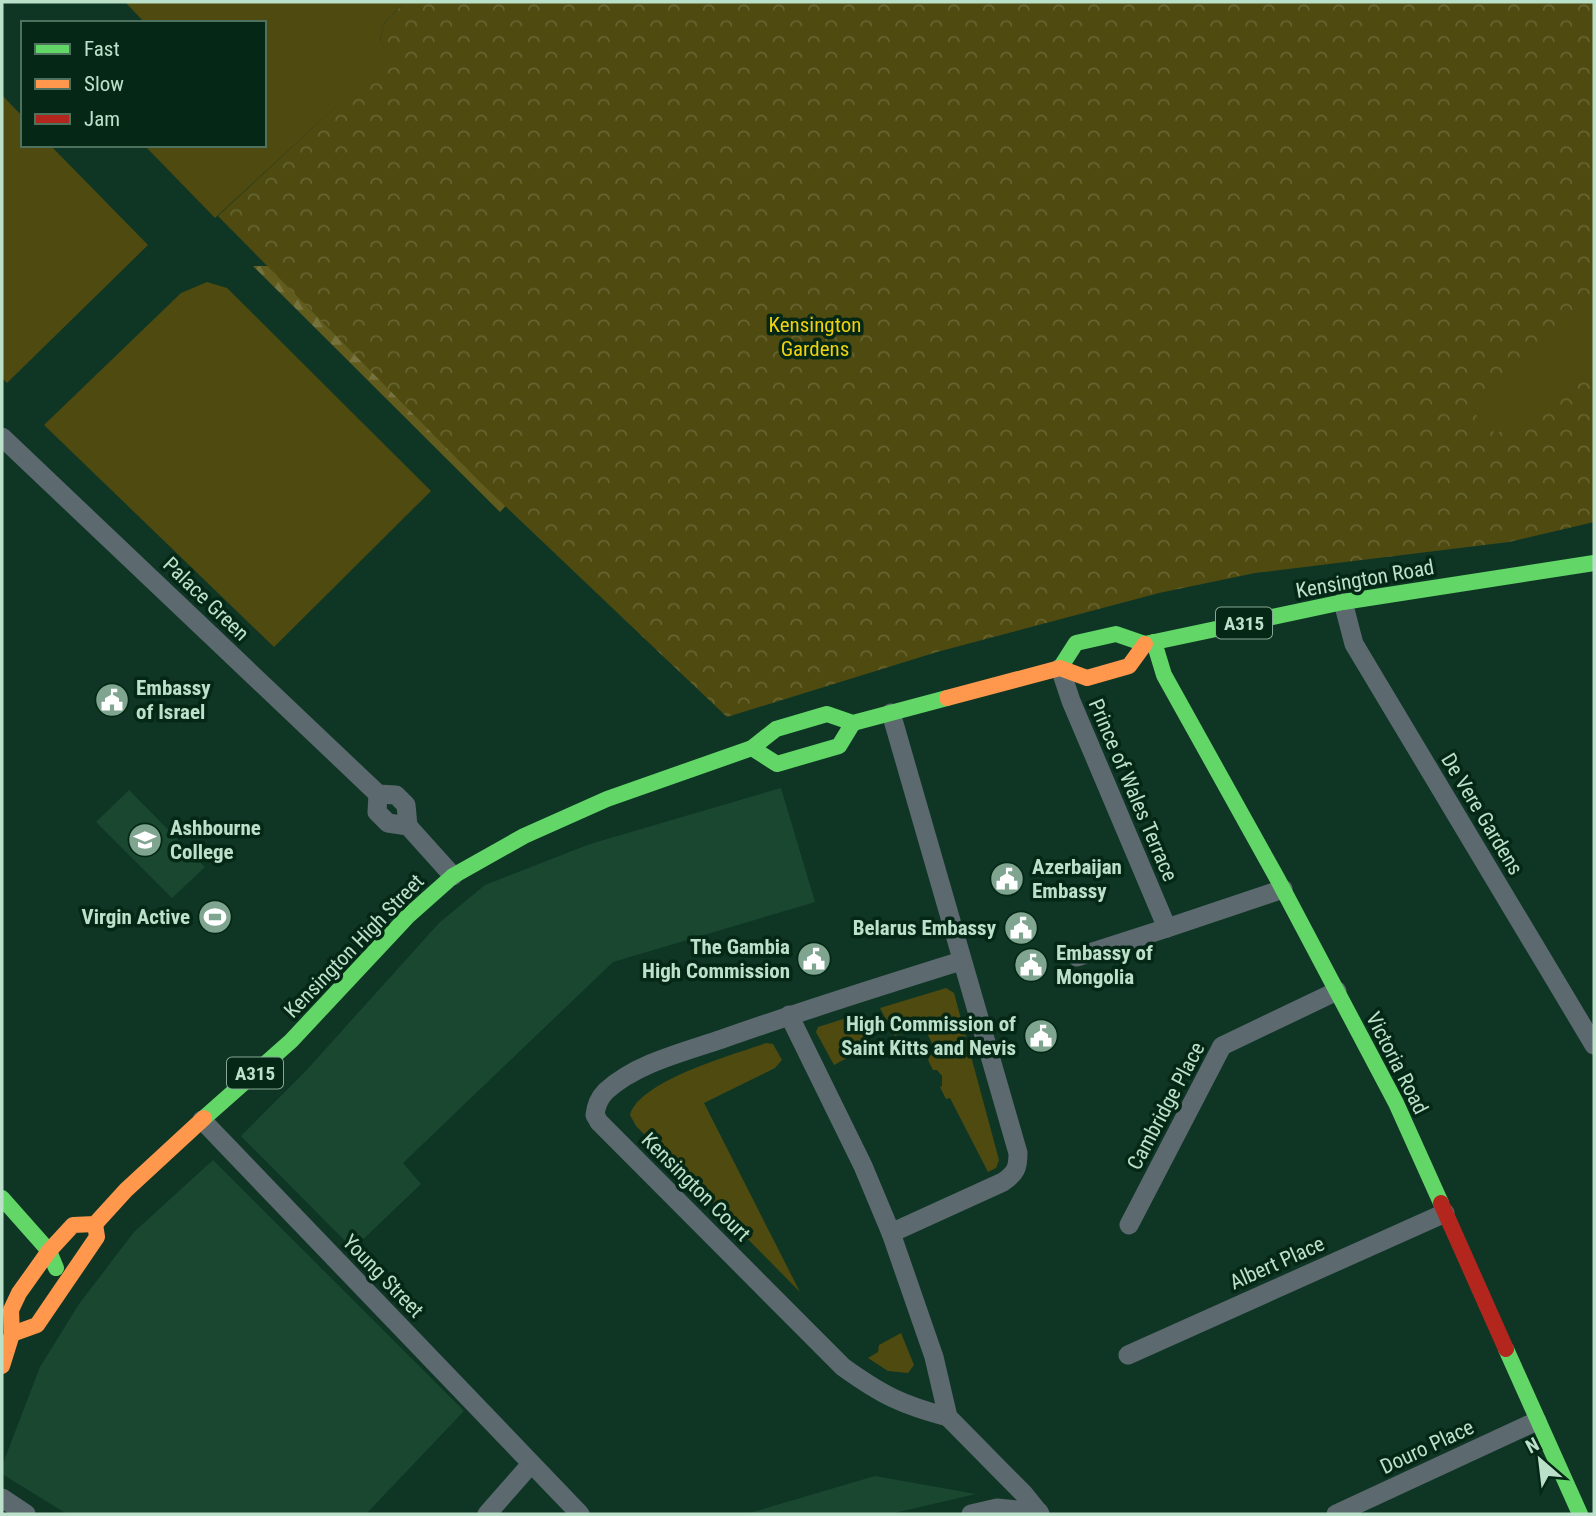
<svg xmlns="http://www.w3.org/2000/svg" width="1596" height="1516" font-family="'Roboto Condensed',sans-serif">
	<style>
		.built { fill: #194730 }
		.forest { fill: url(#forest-firs) }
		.park { fill: url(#park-crowns) }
		.garden { fill: #4e4a10 }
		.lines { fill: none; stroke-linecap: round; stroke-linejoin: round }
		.street { stroke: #5c696f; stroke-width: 19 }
		.fast { stroke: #63d668; stroke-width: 16 }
		.slow { stroke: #ff974d; stroke-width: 16 }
		.jam { stroke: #b3261e; stroke-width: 16 }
		.labels { text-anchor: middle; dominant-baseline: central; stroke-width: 7; stroke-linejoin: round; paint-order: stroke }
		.shield { fill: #042716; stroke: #85a994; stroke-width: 2 }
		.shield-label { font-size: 19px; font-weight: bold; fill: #bce1ca }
		.park-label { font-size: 21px; fill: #f0d10f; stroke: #042716 }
		.street-label { font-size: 21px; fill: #bce1ca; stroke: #042716 }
		.poi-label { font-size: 21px; font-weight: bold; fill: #bce1ca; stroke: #042716; text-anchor: start }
	</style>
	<defs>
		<pattern id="forest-firs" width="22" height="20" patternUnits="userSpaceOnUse" patternTransform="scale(1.75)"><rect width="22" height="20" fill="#615b1e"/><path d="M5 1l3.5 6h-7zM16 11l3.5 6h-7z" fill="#76723d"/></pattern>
		<pattern id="park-crowns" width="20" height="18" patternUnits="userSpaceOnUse" patternTransform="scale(1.75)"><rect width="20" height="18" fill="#4e4a10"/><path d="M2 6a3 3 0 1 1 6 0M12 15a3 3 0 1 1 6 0" fill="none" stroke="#666431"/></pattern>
	</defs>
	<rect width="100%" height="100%" fill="#0f3625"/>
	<!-- built -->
	<g class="built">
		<polygon points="781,788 815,902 613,962 403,1163 421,1184 353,1249 241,1136 303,1074 439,923 485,885 590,844"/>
		<polygon points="129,790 205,867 172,898 96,822"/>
		<polygon points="213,1160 464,1411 366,1514 67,1514 2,1474 2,1466 40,1367 79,1304 134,1232"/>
		<polygon points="875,1476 976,1494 890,1514 746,1514"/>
	</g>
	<!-- forest -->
	<polygon class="forest" points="253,266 290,266 515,496 500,512"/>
	<!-- park -->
	<polygon class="park" points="405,2 1594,2 1594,522 1509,542 1255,573 1159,593 937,652 727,717 482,484 218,216 389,57 380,39 385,22"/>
	<!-- garden -->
	<g class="garden">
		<polygon points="125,2 405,2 385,22 380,39 390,57 215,218 144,145 264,145 264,23 145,23"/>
		<polygon points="2,95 23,117 23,145 50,145 148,245 7,383 2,378"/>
		<polygon points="207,282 227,288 431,491 274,647 44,425 181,293"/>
		<polygon points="1594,297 1594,372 1527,424 1495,433 1471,410"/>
		<polygon points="946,988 954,993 999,1160 996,1168 988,1172 950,1098 946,1099 940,1087 942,1086 942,1076 937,1070 933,1070 928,1060 934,1047 927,1033 917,1026 895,1036 880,1008"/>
		<polygon points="856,1015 871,1045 834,1065 816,1032 818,1027"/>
		<path d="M766,1043l7,1 9,16 -7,8 -71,35 96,189 -164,-166 -6,-11c10,-35 103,-60 136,-72z"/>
		<polygon points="901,1333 914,1365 908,1373 888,1371 868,1358 878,1352 879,1345"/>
	</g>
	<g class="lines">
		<!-- street -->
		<g class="street">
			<polyline points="2,437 378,794 396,795 406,805 408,826"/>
			<polyline points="1343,602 1354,644 1594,1045"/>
			<polyline points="1060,668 1071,701 1167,928 1283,889"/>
			<path d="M891,713l127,440c0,15 -2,20 -15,29l-112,51"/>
			<polyline points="378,794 377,812 388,823 408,826 453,876"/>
			<polyline points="1077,957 1167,928"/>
			<polyline points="789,1015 863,1166 891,1233 934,1357 948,1417 1024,1494 1040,1514"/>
			<polyline points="202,1120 580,1514"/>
			<polyline points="1129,1225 1222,1046 1337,991"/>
			<polyline points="1128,1355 1445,1213"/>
			<path d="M948,1417c-46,-12 -66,-22 -105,-50l-244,-245 -4,-7c1,-10 4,-17 11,-24 31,-28 78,-39 116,-52 79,-28 159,-53 239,-78"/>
			<polyline points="2,1498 26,1514"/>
			<polyline points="487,1514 531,1464"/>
			<polyline points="971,1514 997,1508 1039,1512"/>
			<polyline points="1336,1514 1537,1421"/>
		</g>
		<!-- fast -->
		<g class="fast">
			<polyline points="1154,642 1164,675 1277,878 1396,1103 1441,1203"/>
			<polyline points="1060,668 1076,643 1116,634 1145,644 1343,602 1594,563"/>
			<polyline points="752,748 777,764 839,746 853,723"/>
			<polyline points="204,1118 291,1041 408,916 453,876 524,836 607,799 752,748 776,729 827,714 853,723 947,698"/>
			<polyline points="2,1198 49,1251 56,1268"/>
			<polyline points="1506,1349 1580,1514"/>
		</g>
		<!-- slow -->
		<g class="slow">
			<polyline points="947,698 1060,668 1087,678 1129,666 1145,644"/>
			<polyline points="12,1334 37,1325 97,1237 95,1224"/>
			<polyline points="2,1366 12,1334 11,1310 19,1293 49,1251 73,1225 95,1224 126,1190 204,1118"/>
		</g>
		<!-- jam -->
		<polyline class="jam" points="1441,1203 1506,1349"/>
	</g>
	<!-- icons -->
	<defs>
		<g id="civic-disc" transform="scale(1.75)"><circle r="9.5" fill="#7fa590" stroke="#042716"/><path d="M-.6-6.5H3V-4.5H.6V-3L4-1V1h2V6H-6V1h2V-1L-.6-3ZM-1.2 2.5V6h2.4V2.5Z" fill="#fff"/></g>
		<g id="school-disc" transform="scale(1.75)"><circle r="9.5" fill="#7fa590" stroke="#042716"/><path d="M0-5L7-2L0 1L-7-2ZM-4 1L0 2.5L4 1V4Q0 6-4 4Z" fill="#fff"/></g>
		<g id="stadium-disc" transform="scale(1.75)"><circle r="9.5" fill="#7fa590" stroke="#042716"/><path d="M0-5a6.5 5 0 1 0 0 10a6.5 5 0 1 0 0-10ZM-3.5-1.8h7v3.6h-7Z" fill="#fff"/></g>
	</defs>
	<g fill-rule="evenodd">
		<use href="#civic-disc" x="112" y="700"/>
		<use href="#school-disc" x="145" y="840"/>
		<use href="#civic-disc" x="1007" y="879"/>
		<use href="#stadium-disc" x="215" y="917"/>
		<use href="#civic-disc" x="1021" y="928"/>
		<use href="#civic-disc" x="814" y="959"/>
		<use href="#civic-disc" x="1031" y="965"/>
		<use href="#civic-disc" x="1041" y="1036"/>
	</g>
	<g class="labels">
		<!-- shield labels -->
		<g class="shield">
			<rect x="1216" y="607.5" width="56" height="31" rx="5"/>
			<rect x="227" y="1057.5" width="56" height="31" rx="5"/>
		</g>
		<g class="shield-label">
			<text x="1244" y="623">A315</text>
			<text x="255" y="1073">A315</text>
		</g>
		<!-- park labels -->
		<g class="park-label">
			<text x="815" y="325">Kensington<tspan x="815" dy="24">Gardens</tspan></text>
		</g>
		<!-- street labels -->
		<g class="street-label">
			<text transform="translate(1365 579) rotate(-10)">Kensington Road</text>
			<text transform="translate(206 599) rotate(44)">Palace Green</text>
			<text transform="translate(1133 790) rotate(67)">Prince of Wales Terrace</text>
			<text transform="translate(1482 814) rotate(59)">De Vere Gardens</text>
			<text transform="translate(354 946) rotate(-46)">Kensington High Street</text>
			<text transform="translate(1397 1063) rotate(63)">Victoria Road</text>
			<text transform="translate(1166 1106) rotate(-62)">Cambridge Place</text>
			<text transform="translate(696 1187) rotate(45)">Kensington Court</text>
			<text transform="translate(1277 1263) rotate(-24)">Albert Place</text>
			<text transform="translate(383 1276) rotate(46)">Young Street</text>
			<text transform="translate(1427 1447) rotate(-25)">Douro Place</text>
		</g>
		<!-- poi labels -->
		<g class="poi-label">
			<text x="136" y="688">Embassy<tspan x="136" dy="24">of Israel</tspan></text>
			<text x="170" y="828">Ashbourne<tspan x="170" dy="24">College</tspan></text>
			<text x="1032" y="867">Azerbaijan<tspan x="1032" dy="24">Embassy</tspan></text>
			<text x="190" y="917" text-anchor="end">Virgin Active</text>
			<text x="996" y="928" text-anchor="end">Belarus Embassy</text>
			<text x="790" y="947" text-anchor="end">The Gambia<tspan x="790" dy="24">High Commission</tspan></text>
			<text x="1056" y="953">Embassy of<tspan x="1056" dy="24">Mongolia</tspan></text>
			<text x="1016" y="1024" text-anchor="end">High Commission of<tspan x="1016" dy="24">Saint Kitts and Nevis</tspan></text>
		</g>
	</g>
	<!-- border -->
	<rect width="1596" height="1516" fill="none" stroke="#bce1ca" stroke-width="7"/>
	<!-- legend -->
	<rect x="21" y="21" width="245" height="126" fill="#042716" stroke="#4e715e" stroke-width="2"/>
	<rect x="35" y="44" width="35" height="10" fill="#63d668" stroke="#4e715e" stroke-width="2"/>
	<text x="84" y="56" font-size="21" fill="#bce1ca">Fast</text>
	<rect x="35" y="79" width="35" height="10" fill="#ff974d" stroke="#4e715e" stroke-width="2"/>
	<text x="84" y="91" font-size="21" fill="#bce1ca">Slow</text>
	<rect x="35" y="114" width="35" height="10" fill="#b3261e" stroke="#4e715e" stroke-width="2"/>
	<text x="84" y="126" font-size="21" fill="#bce1ca">Jam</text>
	<!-- north arrow -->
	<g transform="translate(1540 1460) rotate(332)" stroke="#042716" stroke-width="5" paint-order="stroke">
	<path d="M0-5L12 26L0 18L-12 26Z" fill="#bce1ca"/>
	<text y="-10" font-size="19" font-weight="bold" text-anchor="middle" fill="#bce1ca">N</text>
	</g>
</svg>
